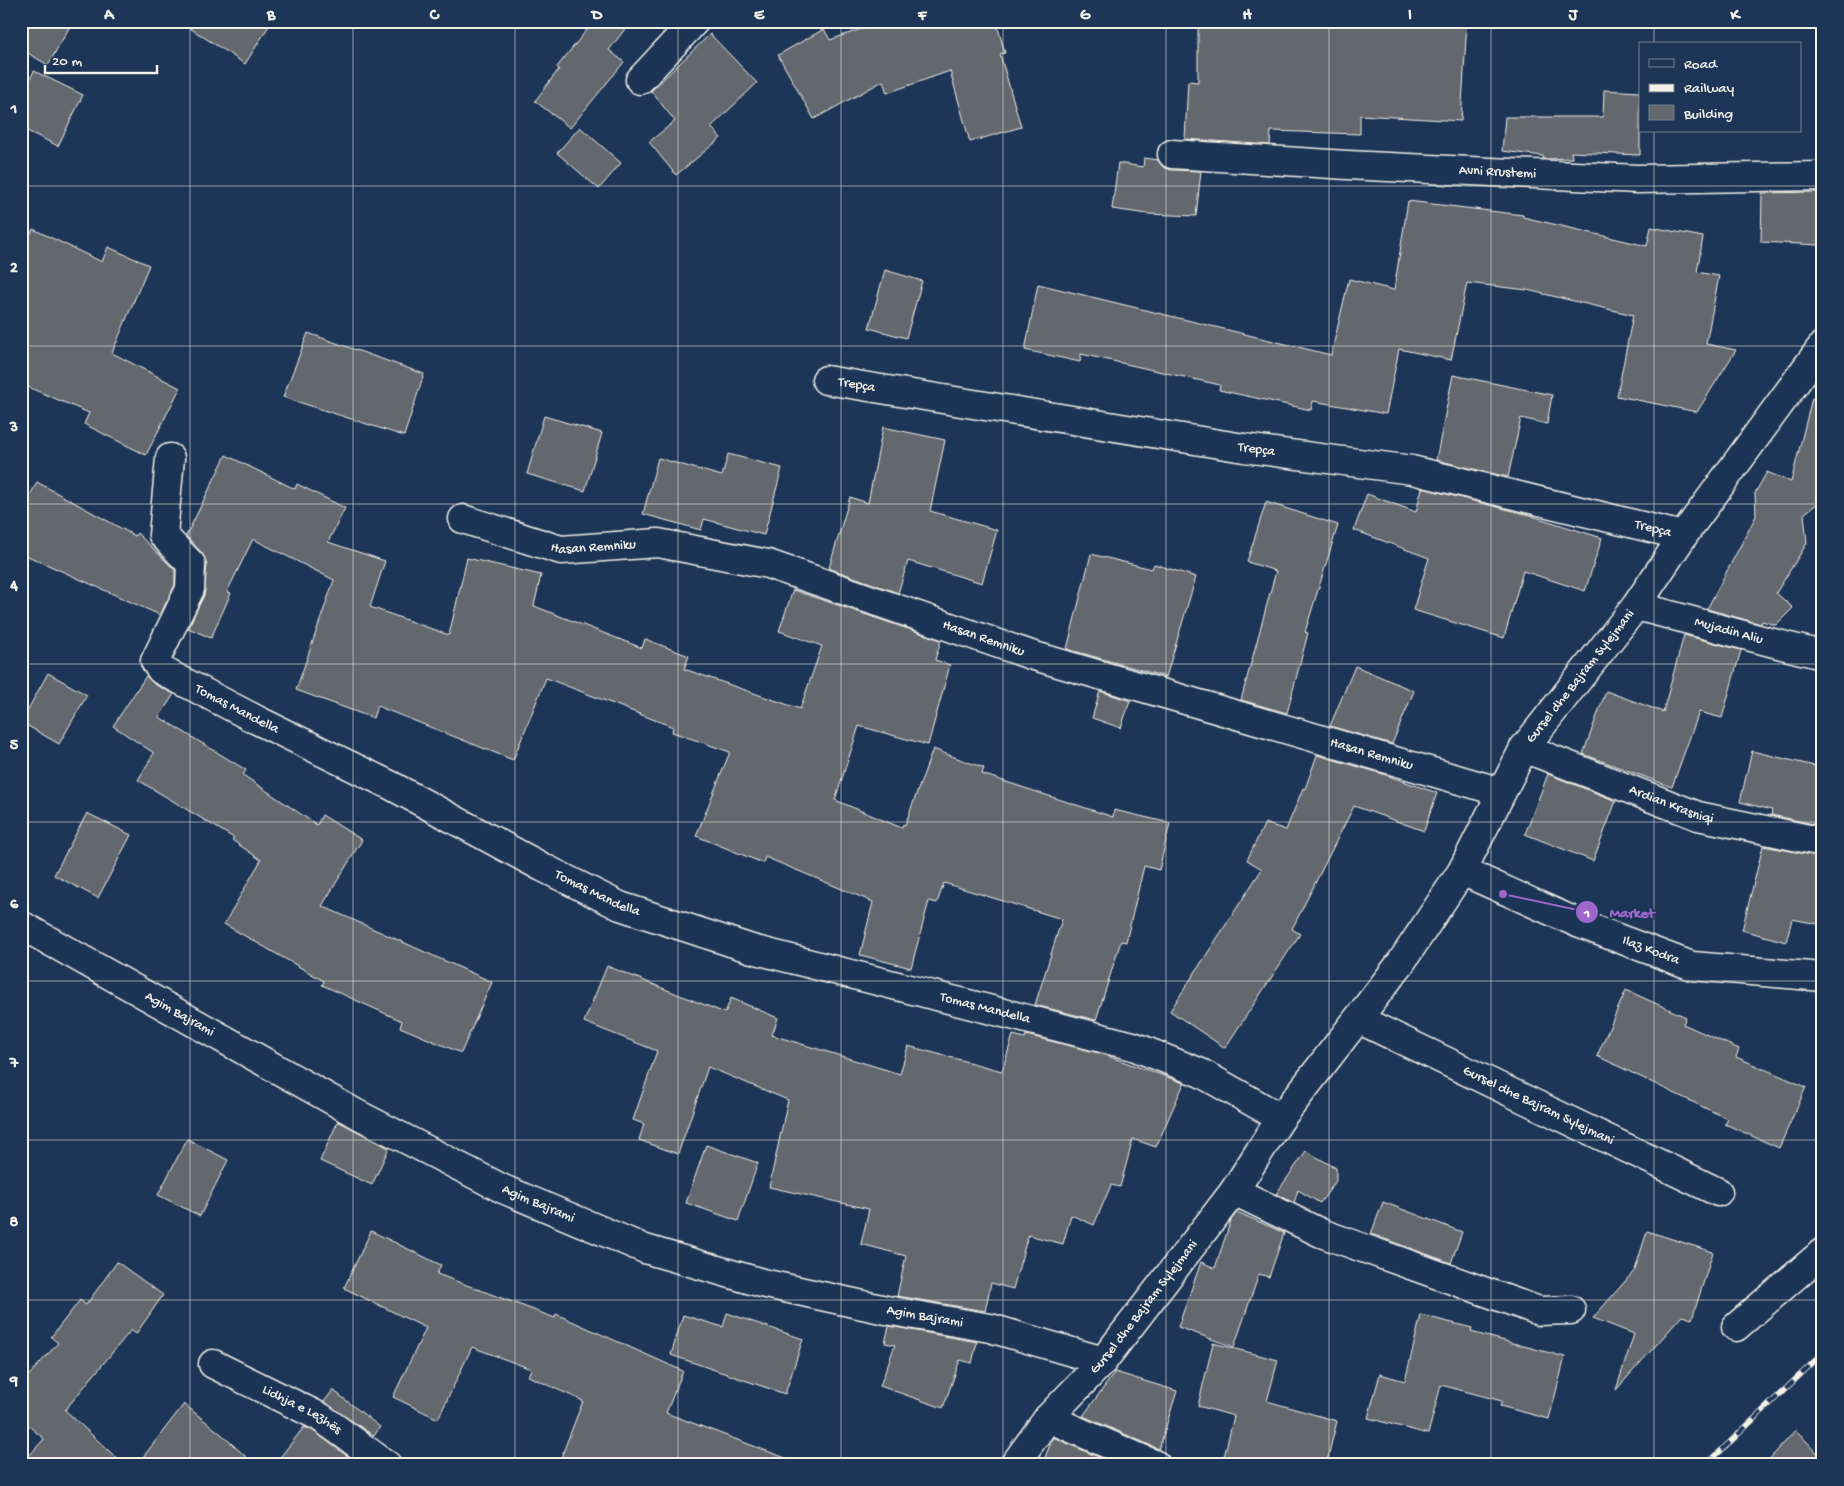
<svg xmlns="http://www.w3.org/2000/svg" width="1844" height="1486" font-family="'Gochi Hand',sans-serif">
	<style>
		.building { fill: #63686e; stroke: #f4f1e8 }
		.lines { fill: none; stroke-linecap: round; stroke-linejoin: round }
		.street-casing { stroke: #f4f1e8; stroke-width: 31 }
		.secondary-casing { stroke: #f4f1e8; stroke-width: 31 }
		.street { stroke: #1d3557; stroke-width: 28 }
		.secondary { stroke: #1d3557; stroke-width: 28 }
		.rail-casing { stroke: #f4f1e8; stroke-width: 5.5 }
		.rail { stroke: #1d3557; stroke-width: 4; stroke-dasharray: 11; stroke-linecap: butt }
		.grid { fill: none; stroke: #f4f1e8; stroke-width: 1; stroke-opacity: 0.55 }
		.labels { text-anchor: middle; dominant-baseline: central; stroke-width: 4; stroke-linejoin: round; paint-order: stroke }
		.street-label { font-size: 14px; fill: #f4f1e8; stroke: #1d3557 }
		.leader { fill: none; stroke: #9f67cb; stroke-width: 2 }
		.callout-dot { fill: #9f67cb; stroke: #1d3557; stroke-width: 2 }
		.mark-label { font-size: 15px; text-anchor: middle; font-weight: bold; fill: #fff }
		.callout-label { font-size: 15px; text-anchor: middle; font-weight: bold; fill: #9f67cb; stroke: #1d3557; stroke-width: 4; stroke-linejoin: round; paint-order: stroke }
		.neatline { fill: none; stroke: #f4f1e8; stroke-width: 2 }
		.grid-label { font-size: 16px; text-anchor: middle; font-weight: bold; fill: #f4f1e8 }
	</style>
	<rect width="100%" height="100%" fill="#1d3557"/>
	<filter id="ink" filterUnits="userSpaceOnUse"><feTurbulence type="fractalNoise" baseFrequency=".02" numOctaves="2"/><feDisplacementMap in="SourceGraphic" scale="10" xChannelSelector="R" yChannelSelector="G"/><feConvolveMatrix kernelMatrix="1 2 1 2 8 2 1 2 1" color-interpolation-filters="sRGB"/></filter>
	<g filter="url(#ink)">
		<!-- building -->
		<g class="building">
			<polygon points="21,21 73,21 48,65 21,49"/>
			<polygon points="179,21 272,21 245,64"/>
			<polygon points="594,21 631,21 609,50 624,62 570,128 535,101 559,69 557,67"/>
			<polygon points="884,21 996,21 1005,53 1000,54 1021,127 970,142 950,71 887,93 883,81 814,119 778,55 824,29 830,40"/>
			<polygon points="1198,21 1467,21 1461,121 1360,115 1360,134 1271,131 1270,145 1185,139 1188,81 1198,82"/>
			<polygon points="710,34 757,83 711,127 721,138 676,175 649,142 675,121 651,91"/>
			<polygon points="34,71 83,95 58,146 21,128 21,97"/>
			<polygon points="1604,90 1640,92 1640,155 1571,152 1572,158 1543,159 1543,156 1502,151 1505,117 1603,117"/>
			<polygon points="580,127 621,163 599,189 557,153"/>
			<polygon points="1144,158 1158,160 1163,167 1171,170 1201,171 1196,216 1148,214 1112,209 1118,163 1143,167"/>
			<polygon points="1821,192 1819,245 1761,242 1762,193"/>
			<polygon points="1408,201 1523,215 1523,217 1647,246 1651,227 1703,237 1697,272 1719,276 1706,344 1736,350 1697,412 1617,396 1633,315 1527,290 1467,283 1451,360 1399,349 1386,414 1313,401 1311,410 1219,390 1220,385 1081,354 1080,362 1025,350 1038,284 1331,355 1349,279 1394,290"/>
			<polygon points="33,229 102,262 108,247 149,265 112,353 180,388 146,455 84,424 89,413 21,384 21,254"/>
			<polygon points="885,270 922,281 906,338 869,328"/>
			<polygon points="308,333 424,374 404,436 283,397"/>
			<polygon points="1453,375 1552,395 1547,424 1521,418 1508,477 1436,460"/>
			<polygon points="1812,398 1823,399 1823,499 1804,514 1807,543 1776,593 1793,608 1776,625 1762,621 1761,624 1707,609 1756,516 1755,493 1767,472 1791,482"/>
			<polygon points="544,416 602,433 585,491 527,474"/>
			<polygon points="883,427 945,440 930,511 997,530 982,583 908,561 898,593 829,568 850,497 868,503"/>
			<polygon points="728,454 782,468 764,535 704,519 701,530 643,514 658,458 722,476"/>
			<polygon points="226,455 295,489 297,484 345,508 328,542 385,561 370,607 449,635 467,558 541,575 534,606 642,648 645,639 689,656 684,669 800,709 822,646 779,631 793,590 941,640 935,660 950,665 928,745 859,726 835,800 902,828 903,824 905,825 933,749 984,768 982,774 1113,817 1114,810 1170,823 1159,870 1144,866 1126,942 1121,941 1096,1020 1035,1005 1062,919 944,883 937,903 929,901 911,968 860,955 873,902 765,857 763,863 696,836 730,752 672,732 673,727 546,678 513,760 377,706 373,718 296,690 334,580 253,539 227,592 231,593 211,638 188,628 204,595 207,565 202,553 186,536"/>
			<polygon points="37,482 135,536 137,533 175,570 175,585 160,615 21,553 21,513"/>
			<polygon points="1422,488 1529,515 1602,538 1585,591 1523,571 1504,638 1413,610 1429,558 1354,530 1367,494 1416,512"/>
			<polygon points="1266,502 1338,525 1305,632 1308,633 1287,713 1241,700 1276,571 1247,562"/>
			<polygon points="1091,554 1152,569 1154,564 1196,577 1166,677 1067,649"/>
			<polygon points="1684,635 1741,650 1722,718 1699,712 1672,787 1583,754 1606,691 1663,712"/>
			<polygon points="1355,666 1414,691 1392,744 1330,726"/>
			<polygon points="48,673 87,695 59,744 21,722"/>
			<polygon points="146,676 154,684 174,694 159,717 246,770 243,775 317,825 322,815 362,840 322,906 492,982 461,1053 400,1027 402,1021 322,985 324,981 224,924 261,860 232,840 234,838 138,780 154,753 113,726"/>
			<polygon points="1100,691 1130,701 1121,728 1092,718"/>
			<polygon points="1752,751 1823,768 1823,826 1771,815 1772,810 1740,802"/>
			<polygon points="1317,755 1380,773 1437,793 1424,831 1354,806 1292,929 1300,934 1225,1048 1170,1011 1262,869 1247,860 1265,823 1286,830 1303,788 1305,789"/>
			<polygon points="1548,774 1616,801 1593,861 1525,834"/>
			<polygon points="87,813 131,835 98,898 54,875"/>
			<polygon points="1763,846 1823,857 1823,925 1792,919 1786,942 1742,930"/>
			<polygon points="607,966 725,1013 731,998 778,1018 772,1035 900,1074 908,1046 1002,1071 1013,1035 1025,1038 1026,1035 1099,1053 1184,1083 1156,1147 1133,1139 1120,1187 1111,1185 1094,1225 1071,1215 1063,1244 1028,1235 1013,1289 991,1283 985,1311 897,1296 906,1256 861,1244 869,1209 769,1187 788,1100 708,1067 678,1154 639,1140 644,1124 633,1120 657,1051 584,1022"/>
			<polygon points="1626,990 1686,1017 1683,1024 1739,1049 1736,1057 1806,1087 1779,1148 1725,1124 1728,1119 1597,1056"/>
			<polygon points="338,1121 389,1148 372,1185 320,1161"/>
			<polygon points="187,1139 228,1160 200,1216 158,1195"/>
			<polygon points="706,1145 758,1163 738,1221 686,1203"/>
			<polygon points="1306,1151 1336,1168 1336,1181 1320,1203 1298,1190 1294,1203 1276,1194"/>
			<polygon points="1383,1202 1462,1232 1451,1263 1371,1234"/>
			<polygon points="1237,1212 1284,1233 1269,1277 1259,1274 1234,1347 1178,1327 1201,1262 1215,1268 1231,1220"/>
			<polygon points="371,1231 441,1265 437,1274 555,1318 556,1314 683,1371 666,1413 796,1462 795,1465 558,1465 583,1401 528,1376 531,1369 472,1347 438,1419 393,1397 426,1328 344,1288"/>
			<polygon points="1647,1231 1713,1252 1692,1319 1682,1316 1616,1390 1634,1334 1593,1318 1635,1270"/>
			<polygon points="117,1262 163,1295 136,1334 131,1330 65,1410 124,1465 21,1465 44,1439 21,1419 21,1384 58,1343 51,1337 80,1300 86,1305"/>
			<polygon points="727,1313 803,1339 785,1394 671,1355 683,1315 723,1327"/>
			<polygon points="1421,1315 1472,1328 1471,1332 1565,1357 1549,1419 1500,1406 1502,1401 1441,1385 1428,1434 1368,1418 1380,1374 1405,1381"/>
			<polygon points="889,1326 977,1342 972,1363 960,1360 943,1408 880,1386 895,1345 885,1343"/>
			<polygon points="1213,1343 1278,1360 1267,1401 1337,1421 1326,1465 1222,1465 1234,1416 1198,1406"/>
			<polygon points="1115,1372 1177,1391 1159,1449 1083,1416"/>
			<polygon points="333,1390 380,1427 374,1436 324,1402"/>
			<polygon points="184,1404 220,1433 255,1465 137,1465"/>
			<polygon points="304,1427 312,1430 354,1461 351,1465 274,1465"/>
			<polygon points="1796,1430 1823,1459 1823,1465 1764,1465"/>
			<polygon points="1053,1437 1116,1465 1042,1465"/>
		</g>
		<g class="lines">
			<!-- street casing -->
			<g class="street-casing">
				<g id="street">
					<polyline points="640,80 695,21"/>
					<path id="s1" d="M1172,154l175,11 290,14 186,-3"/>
					<path id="s2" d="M826,380l418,68 168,22 271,66"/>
					<path id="s3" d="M170,458l-7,77 28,29 -1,25 -35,72 6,9 96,50 135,66 150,81 78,39 132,43 381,97 68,27 80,45"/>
					<path id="s4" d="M463,519l98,31 97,-7 110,21 263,91 470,137"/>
					<path id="s5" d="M1636,606c63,16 124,35 187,49"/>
					<path id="s6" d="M1524,748l174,68 125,26"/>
					<path id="s7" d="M1462,871l118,53 112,42 131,11"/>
					<path id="s8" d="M21,925l334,188 148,76 142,60 117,34 124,27 104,18 113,33"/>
					<path id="s9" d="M1358,1019l360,173"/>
					<polyline points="1234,1191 1321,1233 1539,1311 1571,1310"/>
					<polyline points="1736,1327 1823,1252"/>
					<path id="s10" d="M213,1364l107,53 67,48"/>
					<polyline points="1048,1418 1156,1465"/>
				</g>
			</g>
			<!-- secondary casing -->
			<g class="secondary-casing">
				<g id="secondary">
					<path id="s11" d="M1014,1465l34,-47 55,-57 131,-170 47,-73 119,-154 62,-93 62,-123 112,-142 47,-70 140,-191"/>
				</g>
			</g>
			<!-- street -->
			<use href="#street" class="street"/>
			<!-- secondary -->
			<use href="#secondary" class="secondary"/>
			<!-- rail casing -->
			<g class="rail-casing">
				<polyline id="rail" points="1706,1465 1823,1353"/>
			</g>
			<!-- rail -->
			<use href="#rail" class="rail"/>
		</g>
	</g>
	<!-- grid -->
	<path class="grid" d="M190,21v1444M353,21v1444M515,21v1444M678,21v1444M841,21v1444M1003,21v1444M1166,21v1444M1329,21v1444M1491,21v1444M1654,21v23M1654,131v1334M21,186h1802M21,346h1802M21,504h1802M21,664h1802M21,822h1802M21,981h1802M21,1140h1802M21,1300h1802"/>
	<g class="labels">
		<!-- street labels -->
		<g class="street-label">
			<text stroke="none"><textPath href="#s1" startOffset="326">Avni Rrustemi</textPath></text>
			<text stroke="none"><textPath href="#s2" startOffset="31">Trepça</textPath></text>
			<text stroke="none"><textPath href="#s2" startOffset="436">Trepça</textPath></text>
			<text stroke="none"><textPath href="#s2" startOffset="841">Trepça</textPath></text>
			<text stroke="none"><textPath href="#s4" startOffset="135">Hasan Remniku</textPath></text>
			<text stroke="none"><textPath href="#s5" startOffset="96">Mujadin Aliu</textPath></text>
			<text stroke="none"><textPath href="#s4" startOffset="540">Hasan Remniku</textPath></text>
			<text stroke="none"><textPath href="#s11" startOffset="974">Gursel dhe Bajram Sylejmani</textPath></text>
			<text stroke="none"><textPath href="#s3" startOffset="319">Tomas Mandella</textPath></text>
			<text stroke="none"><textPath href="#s4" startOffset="945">Hasan Remniku</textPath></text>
			<text stroke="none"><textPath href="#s6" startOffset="158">Ardian Krasniqi</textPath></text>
			<text stroke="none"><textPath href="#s3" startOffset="724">Tomas Mandella</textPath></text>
			<text stroke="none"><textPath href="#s7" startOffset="205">Ilaz Kodra</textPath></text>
			<text stroke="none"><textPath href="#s3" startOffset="1129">Tomas Mandella</textPath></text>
			<text stroke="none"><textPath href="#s8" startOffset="182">Agim Bajrami</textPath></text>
			<text stroke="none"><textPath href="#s9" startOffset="200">Gursel dhe Bajram Sylejmani</textPath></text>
			<text stroke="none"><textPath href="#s8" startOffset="588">Agim Bajrami</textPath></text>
			<text stroke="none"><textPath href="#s11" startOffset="205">Gursel dhe Bajram Sylejmani</textPath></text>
			<text stroke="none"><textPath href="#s8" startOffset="992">Agim Bajrami</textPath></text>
			<text stroke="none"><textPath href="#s10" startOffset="100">Lidhja e Lezhës</textPath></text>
		</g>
	</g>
	<!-- callouts -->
	<path class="leader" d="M1503 894L1587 912"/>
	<g class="callout-dot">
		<circle cx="1503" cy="894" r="5"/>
		<circle cx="1587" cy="912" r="12"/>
	</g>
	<g class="mark-label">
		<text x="1587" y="917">1</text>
	</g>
	<g class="callout-label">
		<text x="1632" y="917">Market</text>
	</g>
	<!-- margin -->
	<rect width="1844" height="1486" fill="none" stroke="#1d3557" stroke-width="55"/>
	<!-- legend -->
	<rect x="1639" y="42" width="162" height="90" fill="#1d3557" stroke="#738091"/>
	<rect x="1649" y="59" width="25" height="8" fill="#1d3557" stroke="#738091"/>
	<text x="1684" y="68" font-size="15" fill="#f4f1e8">Road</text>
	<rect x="1649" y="84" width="25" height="8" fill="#f4f1e8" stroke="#738091"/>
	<text x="1684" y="92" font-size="15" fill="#f4f1e8">Railway</text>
	<rect x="1649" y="105" width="25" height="15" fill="#63686e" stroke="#738091"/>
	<text x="1684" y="118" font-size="15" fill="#f4f1e8">Building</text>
	<!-- scale -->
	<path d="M45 65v8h112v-8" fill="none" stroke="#f4f1e8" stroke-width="2.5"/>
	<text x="52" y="65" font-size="15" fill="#f4f1e8" stroke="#1d3557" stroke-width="4" paint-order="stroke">20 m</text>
	<rect x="28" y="28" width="1788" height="1430" class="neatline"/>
	<g class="grid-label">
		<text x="109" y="19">A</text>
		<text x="271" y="19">B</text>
		<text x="434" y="19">C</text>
		<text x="597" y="19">D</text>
		<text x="759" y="19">E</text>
		<text x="922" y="19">F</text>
		<text x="1085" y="19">G</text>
		<text x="1247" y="19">H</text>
		<text x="1410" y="19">I</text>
		<text x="1573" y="19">J</text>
		<text x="1735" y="19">K</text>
		<text x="14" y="113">1</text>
		<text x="14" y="272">2</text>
		<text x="14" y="431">3</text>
		<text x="14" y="590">4</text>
		<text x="14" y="749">5</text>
		<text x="14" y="908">6</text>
		<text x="14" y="1067">7</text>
		<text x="14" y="1226">8</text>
		<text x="14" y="1385">9</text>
	</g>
</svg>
